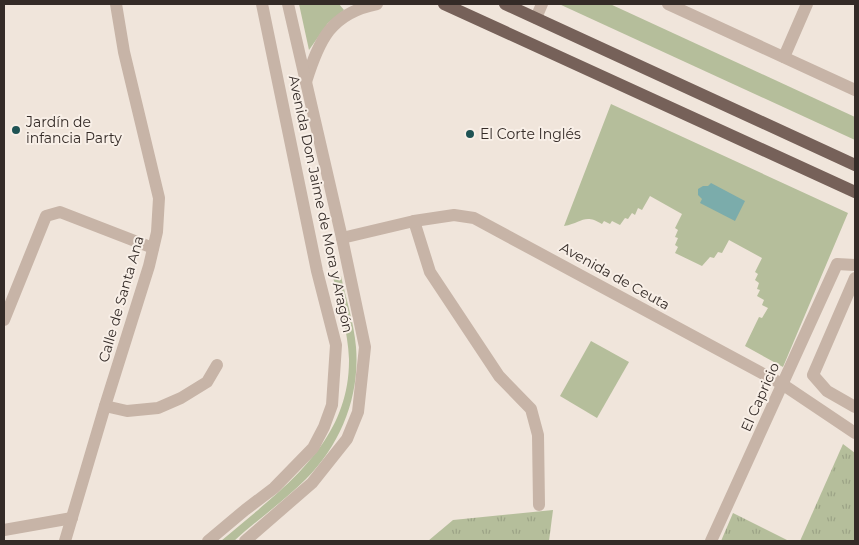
<svg xmlns="http://www.w3.org/2000/svg" width="859" height="545" font-family="Montserrat,sans-serif">
	<style>
		.green { fill: #b5be9b }
		.park { fill: url(#park-tufts) }
		.water { fill: #7bacab }
		.lines { fill: none; stroke-linecap: round; stroke-linejoin: round }
		.minor { stroke: #c7b4a7; stroke-width: 12 }
		.major { stroke: #766159; stroke-width: 12 }
		.poi-dot { fill: #1f5354; stroke: #f8efe7; stroke-width: 2 }
		.labels { text-anchor: middle; dominant-baseline: central; stroke-width: 4; stroke-linejoin: round; paint-order: stroke }
		.poi-label { font-size: 14px; fill: #342b27; stroke: #f8efe7; text-anchor: start }
		.street-label { font-size: 14px; fill: #342b27; stroke: #f8efe7 }
	</style>
	<defs>
		<pattern id="park-tufts" width="24" height="20" patternUnits="userSpaceOnUse" patternTransform="scale(1.25)"><rect width="24" height="20" fill="#b5be9b"/><path d="M3 7l-1-3M5 7V3M7 7l1-3M15 17l-1-3M17 17v-4M19 17l1-3" fill="none" stroke="#9ca386"/></pattern>
	</defs>
	<rect width="100%" height="100%" fill="#f0e5db"/>
	<!-- green -->
	<g class="green">
		<polygon points="299,4 339,4 344,10 328,23 309,50"/>
		<polygon points="559,4 610,4 855,117 855,140"/>
		<path d="M611,104l237,109 -65,154 -38,-21 14,-29 3,1 6,-10 -6,-3 2,-5 -7,-4 3,-6 -3,-1 2,-6 -4,-3 3,-6 -3,-2 7,-14 -33,-18 -7,13 -4,-1 -4,6 -4,-1 -8,9 -27,-13 3,-6 -3,-2 3,-7 -3,-1 3,-7 -3,-2 7,-14 -32,-18 -8,14 -4,-2 -3,7 -3,-2 -4,6 -3,-1 -5,7 -8,-4 -2,3 -6,-3 -2,3c-18,-11 -20,-1 -38,2z"/>
		<path d="M341,276c5,23 13,47 15,71 4,49 -15,97 -50,132 -22,22 -49,41 -72,62h-13c58,-50 129,-96 128,-182 -1,-28 -10,-56 -16,-82z"/>
		<polygon points="591,341 629,362 597,418 560,396"/>
	</g>
	<!-- park -->
	<g class="park">
		<polygon points="843,444 855,453 855,541 800,541"/>
		<polygon points="553,510 549,541 428,541 453,520"/>
		<polygon points="733,513 789,541 721,541"/>
	</g>
	<!-- water -->
	<polygon class="water" points="711,183 745,201 735,221 700,203 702,199 698,195 698,189 703,186 708,186"/>
	<g class="lines">
		<!-- minor -->
		<g class="minor">
			<polyline points="668,4 855,90"/>
			<polyline points="536,18 542,4"/>
			<polyline points="784,57 807,4"/>
			<path d="M306,82c13,-42 25,-69 71,-78"/>
			<polyline points="414,221 430,272 499,376 531,409 538,435 539,505"/>
			<polyline points="342,238 414,221 454,215 474,218 782,384 855,433"/>
			<polyline points="855,278 813,375 827,391 855,407"/>
			<polyline points="4,320 46,216 60,212 153,248"/>
			<polyline points="105,406 127,411 158,408 181,398 207,382 217,365"/>
			<polyline points="4,530 72,518"/>
			<polyline points="65,541 105,406 149,266 157,232 159,198 124,52 116,4"/>
			<polyline points="208,541 245,510 274,488 313,448 324,427 332,405 336,345 317,271 262,4"/>
			<polyline points="245,541 312,483 347,439 358,412 365,347 342,238 288,4"/>
			<polyline points="711,541 837,264 855,265"/>
		</g>
		<!-- major -->
		<g class="major">
			<polyline points="444,4 855,192"/>
			<polyline points="505,4 855,165"/>
		</g>
	</g>
	<!-- markers -->
	<g class="poi-dot">
		<circle cx="16" cy="130" r="5"/>
		<circle cx="470" cy="134" r="5"/>
	</g>
	<g class="labels">
		<!-- poi labels -->
		<g class="poi-label">
			<text x="26" y="122">Jardín de<tspan x="26" dy="16">infancia Party</tspan></text>
			<text x="480" y="134">El Corte Inglés</text>
		</g>
		<!-- street labels -->
		<g class="street-label">
			<text transform="translate(321 204) rotate(78)">Avenida Don Jaime de Mora y Aragón</text>
			<text transform="translate(615 276) rotate(29)">Avenida de Ceuta</text>
			<text transform="translate(121 299) rotate(-74)">Calle de Santa Ana</text>
			<text transform="translate(760 397) rotate(-66)">El Capricio</text>
		</g>
	</g>
	<!-- border -->
	<rect width="859" height="545" fill="none" stroke="#342b27" stroke-width="10"/>
</svg>
